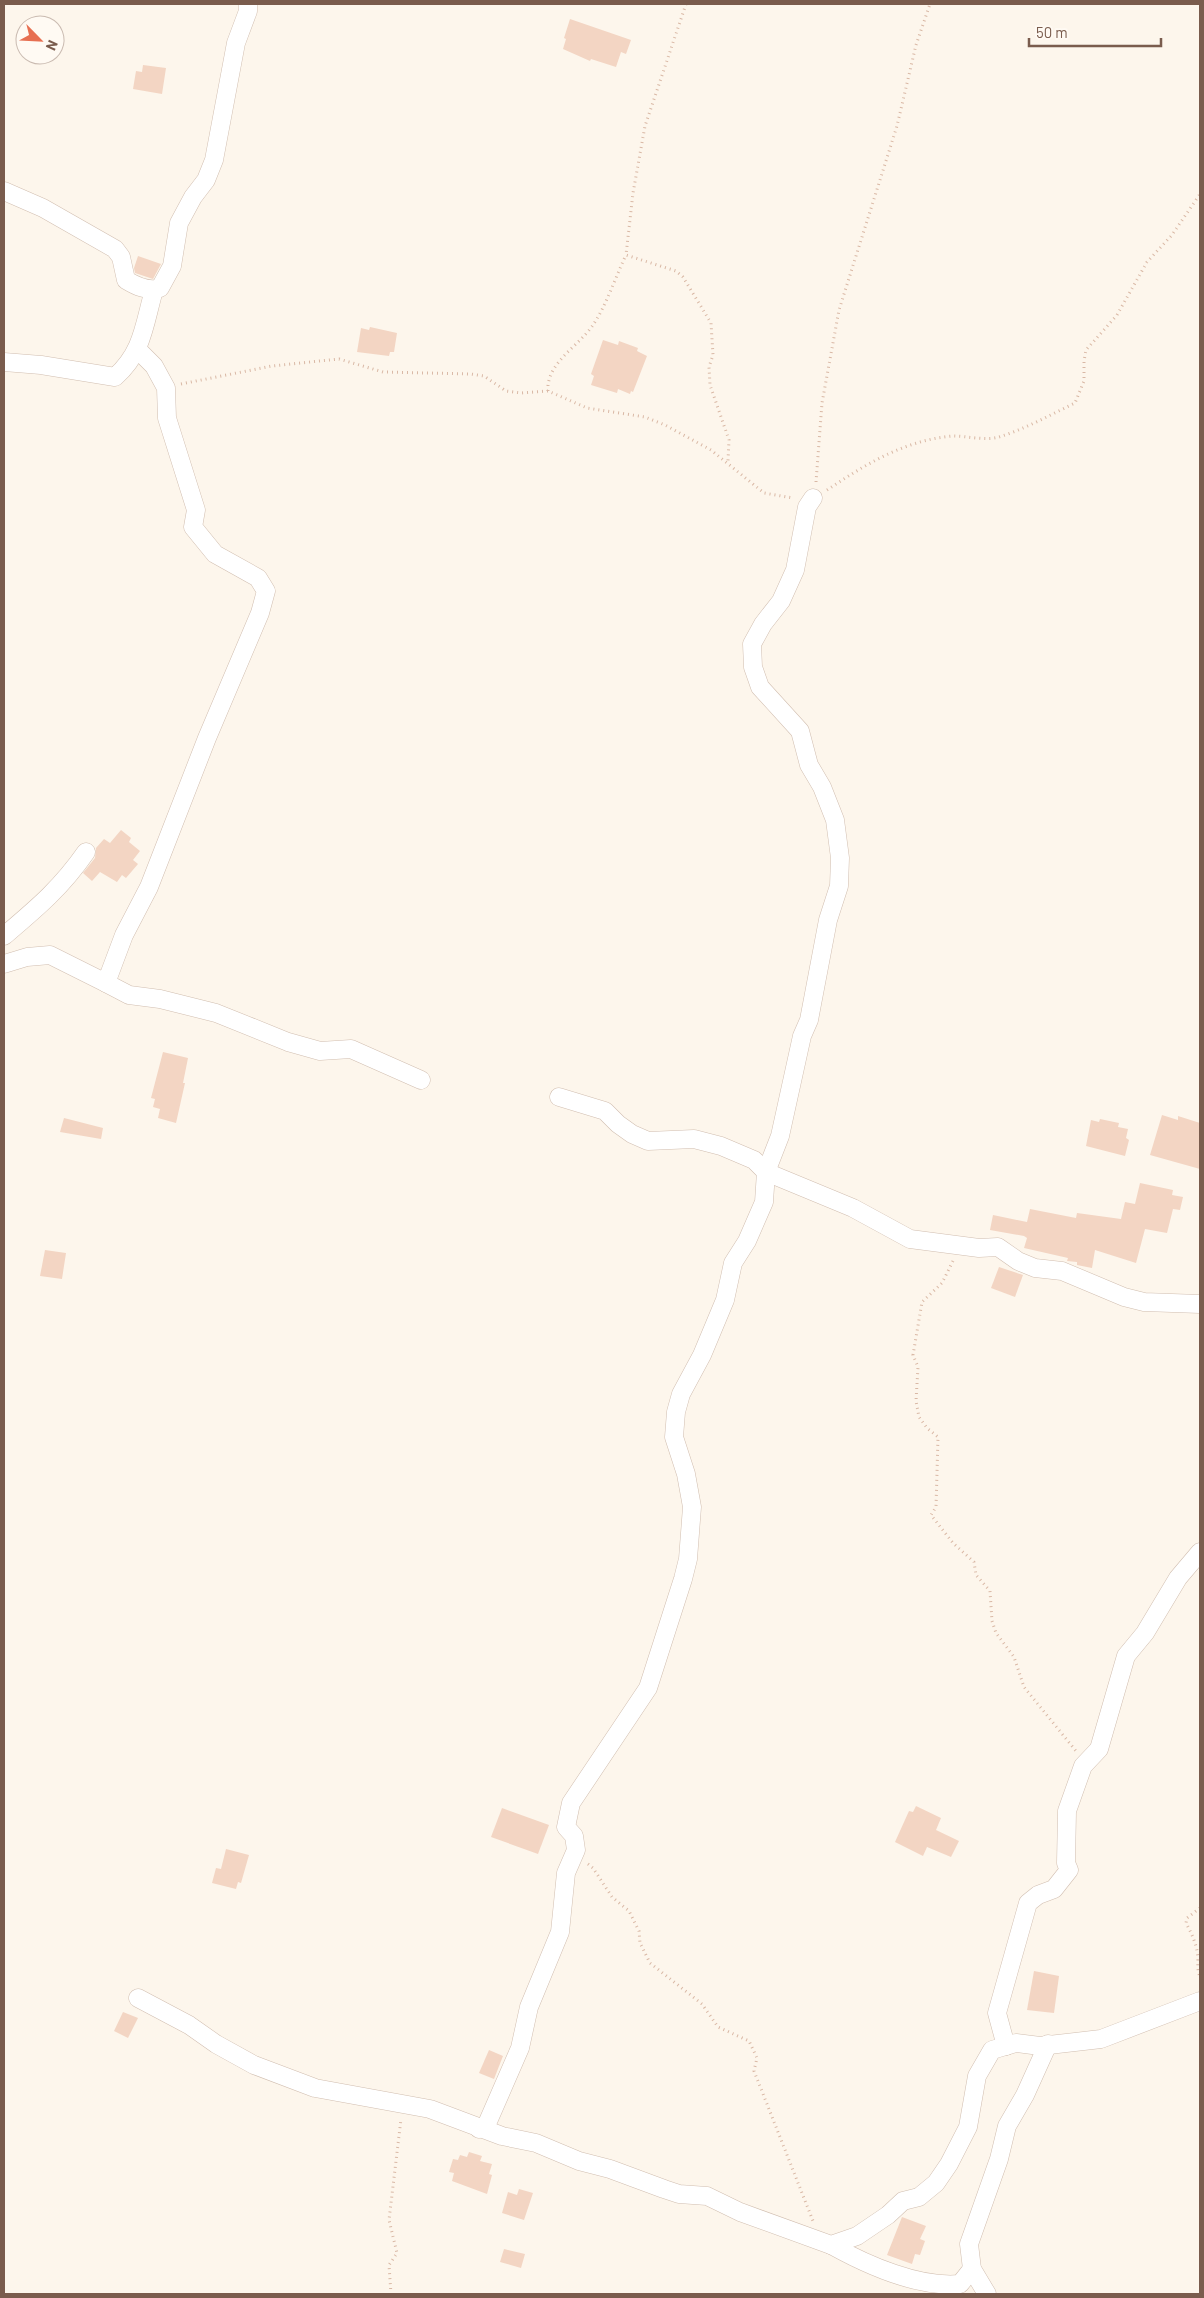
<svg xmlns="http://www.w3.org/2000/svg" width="1204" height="2298" font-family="Barlow,sans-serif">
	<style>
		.building { fill: #f3d5c3 }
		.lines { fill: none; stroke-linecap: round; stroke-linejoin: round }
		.street-casing { stroke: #d1beb0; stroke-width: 19 }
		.path { stroke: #d9b8a5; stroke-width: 3; stroke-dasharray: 1 4; stroke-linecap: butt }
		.street { stroke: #fff; stroke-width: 18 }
	</style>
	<rect width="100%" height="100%" fill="#fdf6ec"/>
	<!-- building -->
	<g class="building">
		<polygon points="570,19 631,40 626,54 621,52 616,67 591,59 590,61 563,49 566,39 564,38"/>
		<polygon points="143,65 166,68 162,94 133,89 136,71 142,72"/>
		<polygon points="138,256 161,264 153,279 135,273 134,268"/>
		<polygon points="370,327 397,333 394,352 390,352 389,356 357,352 361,328 369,330"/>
		<polygon points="603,340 618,345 619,341 638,348 637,351 647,356 633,392 631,391 630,394 618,389 617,393 591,385 594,376 591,374"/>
		<polygon points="121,830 131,838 129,842 140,851 133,860 138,864 126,878 122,875 117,882 100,872 92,881 83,873 95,858 96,848 104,839 110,843"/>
		<polygon points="163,1052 188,1058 183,1083 185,1083 176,1123 158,1118 160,1109 153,1107 155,1099 151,1098"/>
		<polygon points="1162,1115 1178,1120 1178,1116 1200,1123 1200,1169 1150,1155"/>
		<polygon points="64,1118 103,1128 101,1139 60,1132"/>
		<polygon points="1100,1119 1119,1123 1118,1127 1128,1129 1126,1138 1129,1140 1125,1156 1086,1146 1091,1120 1099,1122"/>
		<polygon points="1140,1183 1173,1190 1172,1195 1183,1197 1180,1210 1173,1209 1167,1233 1145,1229 1136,1263 1095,1250 1092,1268 1077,1265 1077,1262 1067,1261 1068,1258 1024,1248 1027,1238 1024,1236 990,1230 993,1215 1027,1222 1030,1209 1076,1218 1077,1213 1121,1219 1125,1202 1135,1204"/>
		<polygon points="45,1250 66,1253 62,1279 40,1276"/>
		<polygon points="999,1267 1023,1275 1015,1297 991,1288"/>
		<polygon points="916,1806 941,1818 936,1830 959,1841 951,1857 927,1847 923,1856 895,1842 909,1811 913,1812"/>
		<polygon points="502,1808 549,1825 538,1854 491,1837"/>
		<polygon points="226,1849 249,1855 241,1883 238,1882 236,1889 212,1883 216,1868 221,1869"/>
		<polygon points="1034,1971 1059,1976 1054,2013 1027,2010"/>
		<polygon points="123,2012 138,2018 128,2038 114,2031"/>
		<polygon points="489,2050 503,2056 494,2079 479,2073"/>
		<polygon points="469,2152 482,2156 480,2161 492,2164 489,2174 492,2175 487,2194 452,2181 454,2173 449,2172 453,2159 458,2160 460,2155 467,2157"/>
		<polygon points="519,2189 533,2193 524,2220 502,2213 508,2192 517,2195"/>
		<polygon points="902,2217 926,2226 920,2239 925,2241 920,2255 915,2254 912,2264 887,2255"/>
		<polygon points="504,2249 525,2254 521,2268 500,2262"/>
	</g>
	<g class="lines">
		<!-- street casing -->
		<g class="street-casing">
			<g id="street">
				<path d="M4,191l39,17 72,41 6,8 5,23c10,6 22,12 34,8l12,-22 7,-43 14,-26 13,-17 8,-20 22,-117 12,-32v-7"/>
				<path d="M4,362l37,3 74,12c28,-25 29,-52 39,-87"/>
				<path d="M4,936c33,-28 57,-48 82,-84"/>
				<polyline points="4,964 27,957 50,955 106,983 124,935 149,887 207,738 260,613 266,591 258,578 215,554 193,527 196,510 167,418 166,388 154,366 138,350"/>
				<polyline points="106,983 129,995 160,999 216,1013 288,1042 320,1051 351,1049 421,1080"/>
				<polyline points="559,1097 605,1111 618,1124 632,1134 648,1141 694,1139 721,1146 754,1160 766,1172 853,1208 910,1239 979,1248 998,1247 1018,1261 1035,1268 1062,1271 1124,1297 1144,1302 1200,1304"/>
				<polyline points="138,1998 189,2025 216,2044 254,2065 315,2088 430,2109 502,2136 536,2143 579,2161 610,2169 664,2189 679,2194 707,2196 740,2212 831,2245 857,2236 888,2215 903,2201 919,2197 936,2183 949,2164 968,2127 977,2076 992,2050 1016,2043 1040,2046 1101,2039 1200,2001"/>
				<polyline points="1006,2046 997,2013 1028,1903 1038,1895 1054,1889 1069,1870 1066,1863 1067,1811 1083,1766 1099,1749 1126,1656 1145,1633 1178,1578 1200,1552"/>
				<polyline points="479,2129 486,2126 520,2048 529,2007 560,1932 566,1873 576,1850 574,1836 566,1827 571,1803 648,1688 683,1579 688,1559 692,1507 686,1474 674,1437 676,1412 681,1394 702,1355 725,1300 733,1263 747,1241 764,1202 766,1172 780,1136 802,1036 809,1020 828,920 839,886 840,858 835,820 822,787 809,765 800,731 760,687 753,667 752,644 763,624 781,601 795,570 807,507 813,498"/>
				<path d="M831,2245c36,20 88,43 129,39l12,-15"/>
				<polyline points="987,2294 972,2269 969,2244 999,2159 1007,2126 1025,2095 1048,2044"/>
			</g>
		</g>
		<!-- path -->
		<g class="path">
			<polyline points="686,4 645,126 633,193 626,255 676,271 683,277 711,323 713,355 709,367 710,385 729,440 728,461"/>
			<polyline points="181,384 272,366 339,359 383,372 471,374 484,376 506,391 521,393 548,391 587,408 645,417 665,425 711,450 764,493 793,498"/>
			<path d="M548,391c-2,-28 31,-45 45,-66 14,-21 22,-47 33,-70"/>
			<polyline points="816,482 822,403 839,310 897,126 916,45 930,4"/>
			<path d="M827,490c39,-26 78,-50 126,-54 14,0 32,5 46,1 26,-8 51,-22 76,-34l9,-22v-20l2,-11 31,-35 30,-53 25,-27 28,-41"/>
			<polyline points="953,1261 942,1283 922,1302 913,1355 918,1367 916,1401 919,1417 927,1428 938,1437 936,1507 931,1515 953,1543 974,1562 976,1575 990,1591 992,1621 996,1633 1014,1657 1024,1687 1076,1751"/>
			<polyline points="588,1864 593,1868 612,1897 629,1911 639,1931 640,1943 650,1963 702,2004 718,2027 749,2041 757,2058 754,2071 813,2221"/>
			<path d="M1200,1908l-13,10 -1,5c6,11 11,22 12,35 0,8 -1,11 2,19"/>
			<polyline points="391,2294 389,2265 397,2253 389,2220 401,2119"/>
		</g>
		<!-- street -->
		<use href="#street" class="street"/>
	</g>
	<!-- border -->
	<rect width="1204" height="2298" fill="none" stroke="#7a5c4d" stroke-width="10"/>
	<!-- north arrow -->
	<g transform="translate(40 40) rotate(114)"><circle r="24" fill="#fffaf3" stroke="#cabbb1"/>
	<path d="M0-4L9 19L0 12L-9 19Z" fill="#e76f51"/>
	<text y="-8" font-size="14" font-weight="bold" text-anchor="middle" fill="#7a5c4d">N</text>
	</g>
	<!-- scale -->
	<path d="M1029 38v8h132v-8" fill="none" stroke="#7a5c4d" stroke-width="2.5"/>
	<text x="1036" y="38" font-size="15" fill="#7a5c4d" stroke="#fffaf3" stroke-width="4" paint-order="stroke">50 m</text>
</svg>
